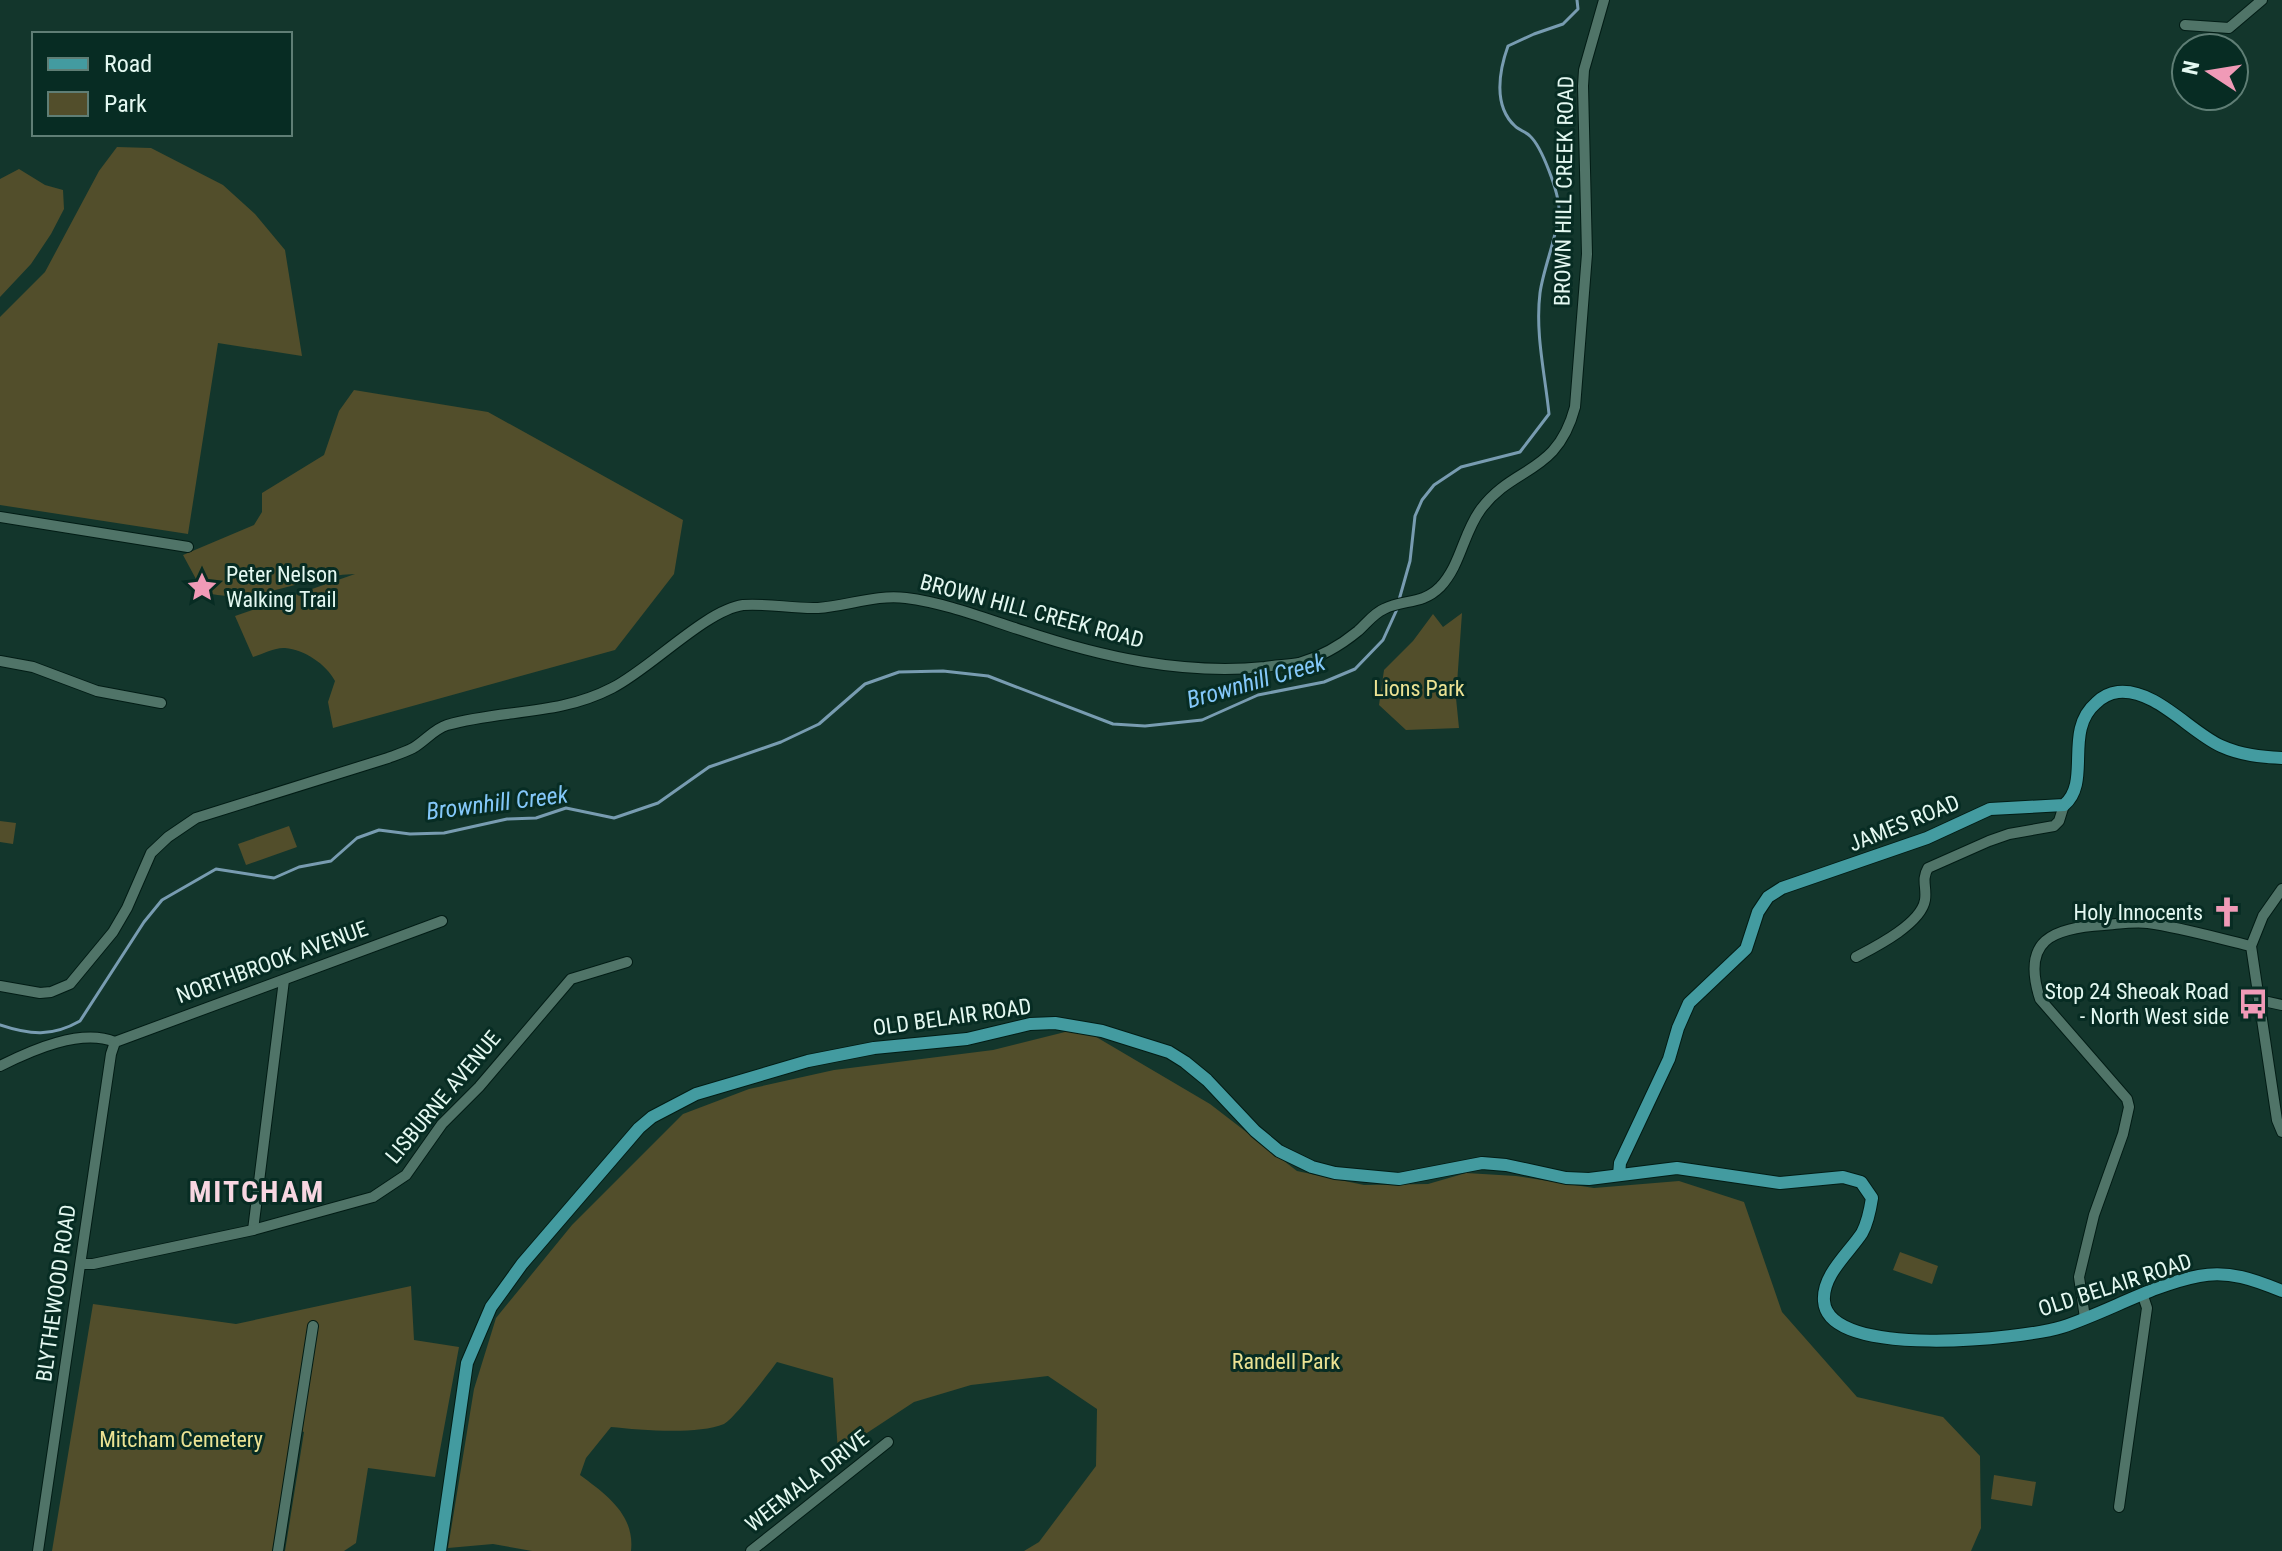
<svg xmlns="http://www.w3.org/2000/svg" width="2282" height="1551" font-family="'Roboto Condensed',sans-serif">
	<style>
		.green { fill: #524e2b }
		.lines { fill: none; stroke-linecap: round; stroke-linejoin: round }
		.stream { stroke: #789cb1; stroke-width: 3 }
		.minor-casing { stroke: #021c15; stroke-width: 12 }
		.major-casing { stroke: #021c15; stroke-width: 14 }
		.minor { stroke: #507468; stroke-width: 10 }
		.major { stroke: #439ba0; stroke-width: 12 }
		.labels { text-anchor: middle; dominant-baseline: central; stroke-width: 6; stroke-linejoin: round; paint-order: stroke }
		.street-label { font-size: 22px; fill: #e4f8f1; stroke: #072c23 }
		.poi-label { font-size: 22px; fill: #e4f8f1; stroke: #072c23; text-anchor: end }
		.park-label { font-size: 22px; fill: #ebe293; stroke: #072c23 }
		.water-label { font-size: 24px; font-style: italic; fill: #84c8fa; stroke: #072c23 }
		.district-label { font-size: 30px; font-weight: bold; letter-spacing: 2px; fill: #f8d6e1; stroke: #072c23 }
	</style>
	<rect width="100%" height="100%" fill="#13362c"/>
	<!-- green -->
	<g class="green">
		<polygon points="117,147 151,148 223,185 255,214 285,250 302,356 218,343 188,534 0,505 0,317 45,272 99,171"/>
		<polygon points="19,169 45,185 63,190 64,209 51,234 31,264 0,297 0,179"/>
		<path d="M354,390l134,22 195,108 -9,54 -59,76 -282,78 -5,-26 7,-21c-9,-17 -30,-31 -50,-33 -9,-1 -23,6 -32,9l-18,-41 120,-42c-50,1 -101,33 -152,18l-20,-37 71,-30 8,-13v-19l62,-38 15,-44z"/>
		<polygon points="1462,613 1456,698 1459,728 1406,730 1379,705 1384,670 1413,641 1433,614 1443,627"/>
		<polygon points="0,821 16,823 13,844 0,842"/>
		<polygon points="289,826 297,847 246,865 238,844"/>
		<path d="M1081,1028l129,76 87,67 67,14 64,-1 38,-11 50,3 78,12 85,-7 65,21 38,110 75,85 86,20 37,39 1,72 -10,23h-947l15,-9 57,-76 1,-57 -49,-33 -77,9 -57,17 -76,50 -5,-74 -56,-16c-9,12 -43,57 -53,62 -27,11 -83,6 -113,3l-25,31 -6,17c27,20 55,40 51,76h-99l-39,-7 -45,4 26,-159 22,-71 76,-93 111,-111 66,-25 85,-19 159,-20z"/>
		<polygon points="1900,1252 1938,1266 1932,1284 1893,1270"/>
		<polygon points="411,1286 414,1340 459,1347 435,1477 368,1468 356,1543 344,1551 285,1551 304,1432 294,1429 274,1551 52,1551 93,1304 236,1324"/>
		<polygon points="1994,1475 2036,1482 2032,1506 1991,1499"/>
	</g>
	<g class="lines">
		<!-- stream -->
		<g class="stream">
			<path d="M1399,600l11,-39 5,-45 7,-16 12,-15 27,-18 59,-15 29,-38c-4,-40 -14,-81 -9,-121 3,-24 19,-62 19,-83 0,-17 -17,-63 -29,-74 -4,-4 -11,-6 -15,-10 -22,-20 -16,-55 -7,-80l26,-12 29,-10 15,-15 -1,-9"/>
			<path d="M0,1025c30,10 52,12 80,-4l64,-99 18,-22 54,-31 58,9 25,-11 32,-6 26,-23 22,-8 31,4 34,-1 63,-14 29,-1 30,-10 48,10 44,-15 51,-36 72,-25 38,-18 46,-40 34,-12 44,-1 45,5 125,48 32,2 57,-6 56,-25 66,-13 31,-13 28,-29 15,-33"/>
		</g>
		<!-- minor casing -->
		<g class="minor-casing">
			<g id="minor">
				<polyline points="2185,25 2229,28 2262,0"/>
				<polyline points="0,517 188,547"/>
				<polyline points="0,661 33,667 97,691 161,703"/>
				<polyline points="2282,889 2263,916 2251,946 2277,1120 2282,1132"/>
				<path d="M1856,957c19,-10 65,-33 69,-57 2,-13 -4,-20 3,-32l61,-27 20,-7 45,-8 5,-5 5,-16"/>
				<path d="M0,986l40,7 11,-1 19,-8 43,-52 14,-24 24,-55 17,-16 28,-19 192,-60c8,-3 17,-6 25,-10 12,-7 21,-19 34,-23 56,-16 111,-9 165,-37 38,-19 94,-78 131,-83 25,-2 50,4 75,3 29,-2 59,-14 88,-10 40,5 80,21 118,33 78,26 158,44 241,36 11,-2 23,-2 34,-4 21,-6 42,-18 59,-32 8,-7 16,-18 26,-22 20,-10 38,-4 56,-22 21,-22 23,-54 41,-78 33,-44 76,-34 94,-102l12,-153 -4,-168 1,-16 20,-70"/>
				<polyline points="2259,1000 2282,1005"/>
				<polyline points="115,1042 442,921"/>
				<path d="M0,1066c32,-16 81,-38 115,-24"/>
				<polyline points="253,1230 284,980"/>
				<polyline points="81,1264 93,1264 253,1230 373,1197 406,1175 442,1124 479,1087 571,979 627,962"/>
				<path d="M2085,1318l-6,-41 15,-62 29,-81 6,-27 -2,-8 -87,-100c-19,-59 12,-71 64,-74 14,-1 30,-4 44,-2 35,5 69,15 103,23"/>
				<polyline points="2119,1507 2147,1308 2143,1296"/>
				<polyline points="38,1551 111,1054 115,1042"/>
				<polyline points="278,1551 313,1326"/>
				<polyline points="751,1551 888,1442"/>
			</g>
		</g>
		<!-- major casing -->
		<g class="major-casing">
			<g id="major">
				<path d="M1619,1175l1,-12 49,-104 9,-31 11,-25 57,-54 12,-37 10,-15 14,-9 145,-50 63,-29 74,-4c28,-23 -1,-74 32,-102 6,-6 14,-10 22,-11 37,-4 72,40 103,54 20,9 40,11 61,12"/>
				<path d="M440,1551l27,-188 24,-56 31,-43 117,-136 13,-11 44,-23 112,-33 66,-13 93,-9 63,-15 25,-1 47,8 67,21 16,10 22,18 48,51 24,20 33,16 23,6 64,6 83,-16 24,2 60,13 23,1 88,-11 103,15 63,-6 18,5 11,16c-2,13 -4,24 -10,35 -13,20 -40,42 -38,68 4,59 199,38 238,26 46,-15 90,-42 137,-51 30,-6 56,4 83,15"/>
			</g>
		</g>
		<!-- minor -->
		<use href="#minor" class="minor"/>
		<!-- major -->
		<use href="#major" class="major"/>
	</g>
	<!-- icons -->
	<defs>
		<g id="sight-bare" transform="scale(2.4)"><path d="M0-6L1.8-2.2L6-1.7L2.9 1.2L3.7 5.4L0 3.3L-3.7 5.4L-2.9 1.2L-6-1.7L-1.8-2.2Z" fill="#f09ab7" stroke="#072c23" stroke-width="2.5" paint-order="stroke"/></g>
		<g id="church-bare" transform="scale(2.4)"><path d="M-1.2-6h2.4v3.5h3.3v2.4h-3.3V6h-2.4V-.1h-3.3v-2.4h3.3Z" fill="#f09ab7" stroke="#072c23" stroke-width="2.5" paint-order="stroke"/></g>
		<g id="bus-bare" transform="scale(2.4)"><path d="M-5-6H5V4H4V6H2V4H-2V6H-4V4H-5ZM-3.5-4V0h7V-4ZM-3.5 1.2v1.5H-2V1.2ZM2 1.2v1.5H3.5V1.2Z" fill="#f09ab7" stroke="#072c23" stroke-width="2.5" paint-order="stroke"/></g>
	</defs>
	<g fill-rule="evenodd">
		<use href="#sight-bare" x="202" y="587"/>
		<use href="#church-bare" x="2227" y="912"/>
		<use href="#bus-bare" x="2253" y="1004"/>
	</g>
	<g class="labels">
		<!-- street labels -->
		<g class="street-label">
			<text transform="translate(1564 191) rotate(-89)">BROWN HILL CREEK ROAD</text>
			<text transform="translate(1032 611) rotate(15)">BROWN HILL CREEK ROAD</text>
			<text transform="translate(1904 823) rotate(-22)">JAMES ROAD</text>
			<text transform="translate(272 962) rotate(-20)">NORTHBROOK AVENUE</text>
			<text transform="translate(952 1017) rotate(-8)">OLD BELAIR ROAD</text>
			<text transform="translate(443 1097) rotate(-50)">LISBURNE AVENUE</text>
			<text transform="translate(2115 1285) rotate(-18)">OLD BELAIR ROAD</text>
			<text transform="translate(56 1293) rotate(-82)">BLYTHEWOOD ROAD</text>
			<text transform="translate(807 1481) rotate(-38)">WEEMALA DRIVE</text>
		</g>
		<!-- poi labels -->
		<g class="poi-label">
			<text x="226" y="574" text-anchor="start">Peter Nelson<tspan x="226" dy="25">Walking Trail</tspan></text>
			<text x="2203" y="912">Holy Innocents</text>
			<text x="2229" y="991">Stop 24 Sheoak Road<tspan x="2229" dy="25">- North West side</tspan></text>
		</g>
		<!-- park labels -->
		<g class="park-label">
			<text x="1419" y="688">Lions Park</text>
			<text x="1286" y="1361">Randell Park</text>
			<text x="181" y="1439">Mitcham Cemetery</text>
		</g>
		<!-- water labels -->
		<g class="water-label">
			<text transform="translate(1256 681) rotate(-16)">Brownhill Creek</text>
			<text transform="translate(497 803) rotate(-7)">Brownhill Creek</text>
		</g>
		<!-- district labels -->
		<g class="district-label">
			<text x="257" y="1191">MITCHAM</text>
		</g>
	</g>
	<!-- legend -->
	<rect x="32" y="32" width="260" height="104" fill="#072c23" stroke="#5f7e75" stroke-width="2"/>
	<rect x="48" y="58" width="40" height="12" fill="#439ba0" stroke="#5f7e75" stroke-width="2"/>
	<text x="104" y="72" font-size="24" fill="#e4f8f1">Road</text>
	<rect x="48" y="92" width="40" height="24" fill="#524e2b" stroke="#5f7e75" stroke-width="2"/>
	<text x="104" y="112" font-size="24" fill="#e4f8f1">Park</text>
	<!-- north arrow -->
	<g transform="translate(2210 72) rotate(282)"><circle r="38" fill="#072c23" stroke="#5f7e75" stroke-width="2"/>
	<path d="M0-6L14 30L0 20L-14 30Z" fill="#f09ab7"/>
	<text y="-12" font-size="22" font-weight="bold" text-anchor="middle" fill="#e4f8f1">N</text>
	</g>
</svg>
